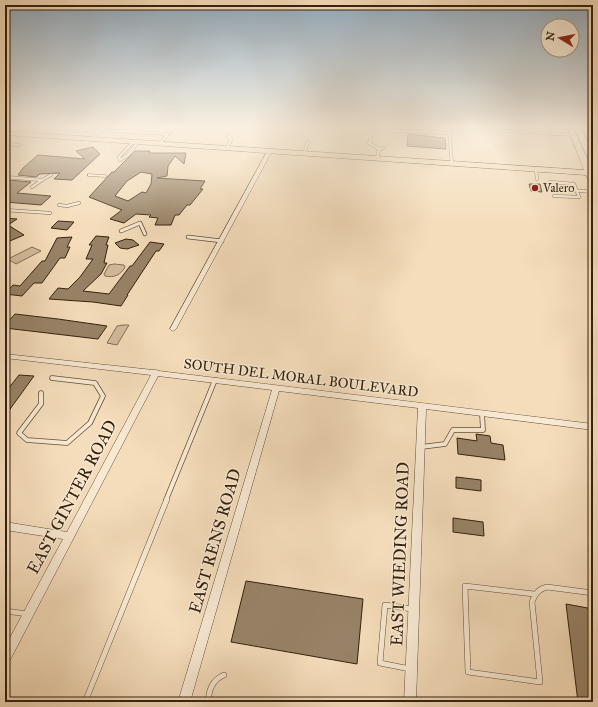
<svg xmlns="http://www.w3.org/2000/svg" width="598" height="707" font-family="'IM FELL Great Primer',serif">
	<style>
		.green { fill: #d4bd9e; stroke: #846f56 }
		.building { fill: #988368; stroke: #33210e; fill-rule: evenodd }
		.lines { fill: none; stroke-linecap: round; stroke-linejoin: round }
		.service-far3-casing { stroke: #645039; stroke-width: 3.5 }
		.service-far2-casing { stroke: #645039; stroke-width: 4.5 }
		.service-far1-casing { stroke: #645039; stroke-width: 5.5 }
		.service-casing { stroke: #645039; stroke-width: 6 }
		.minor-casing { stroke: #645039; stroke-width: 1 }
		.primary-casing { stroke: #33210e; stroke-width: 1 }
		.service-far3 { stroke: #f8e9d3; stroke-width: 2.5 }
		.service-far2 { stroke: #f8e9d3; stroke-width: 3 }
		.service-far1 { stroke: #f8e9d3; stroke-width: 4 }
		.service { stroke: #f8e9d3; stroke-width: 5 }
		.minor { fill: #f8e9d3; fill-rule: evenodd }
		.primary { fill: #f5ddbb; fill-rule: evenodd }
		.poi-dot { fill: #8f2418; stroke: #f8e9d3; stroke-width: 1.5 }
		.labels { text-anchor: middle; dominant-baseline: central; stroke-width: 3; stroke-linejoin: round; paint-order: stroke }
		.far-poi-label { font-size: 12px; fill: #33210e; stroke: #f8e9d3; text-anchor: start }
		.street-label { font-size: 14px; fill: #33210e; stroke: #f8e9d3 }
		.near-street-label { font-size: 17px; fill: #33210e; stroke: #f8e9d3 }
	</style>
	<rect width="100%" height="100%" fill="#f5ddbb"/>
	<filter id="stains"><feTurbulence type="fractalNoise" baseFrequency=".005" numOctaves="4"/><feColorMatrix values="0 0 0 0 .2 0 0 0 0 .09 0 0 0 0 .02 0 0 0 .5 -.17"/></filter>
	<radialGradient id="worn" r=".72"><stop offset=".6" stop-color="#630" stop-opacity="0"/><stop offset="1" stop-color="#630" stop-opacity=".3"/></radialGradient>
	<!-- green -->
	<g class="green">
		<polygon points="32,247 41,251 16,264 8,259"/>
		<path d="M114,264l10,1 1,2c-4,8 -11,11 -20,9l-1,-2 5,-9z"/>
		<polygon points="123,325 129,325 117,345 107,343 117,326"/>
	</g>
	<!-- building -->
	<g class="building">
		<polygon points="408,134 445,138 446,149 407,146"/>
		<polygon points="93,147 100,154 72,180 54,179 60,173 40,174 36,177 18,175 23,168 38,155 85,159 76,151"/>
		<path d="M135,151h15l-1,2h37l-2,11 -9,-8 -7,10 -1,10 -10,2 48,3 -5,8h3l-13,16h-3l-8,10h-4l-4,10h-16l3,-7 -9,-1 2,-2 -15,-1 -12,9 -14,-4 12,-9 -33,-13 23,-25h2zM141,172l11,2 -1,10 -5,9 -4,-1 -14,9 -13,-5 12,-15z"/>
		<polygon points="8,180 31,182 17,193 51,196 41,205 5,202 5,182"/>
		<polygon points="529,184 540,184 542,192 531,191"/>
		<polygon points="5,218 17,219 8,225 24,235 5,243"/>
		<polygon points="58,221 74,222 67,230 51,228"/>
		<polygon points="96,236 109,237 106,245 108,245 104,263 107,263 101,274 83,291 109,294 130,266 132,266 150,242 164,244 159,251 156,251 127,295 128,295 121,306 93,302 49,299 58,288 68,289 80,277 93,259 86,259 92,245 89,245"/>
		<polygon points="72,237 67,247 70,247 65,258 60,258 42,283 34,283 22,296 5,294 13,285 20,286 42,261 45,261 57,238"/>
		<polygon points="126,239 133,240 139,245 127,249 120,248 115,243"/>
		<polygon points="15,314 58,319 107,326 98,339 5,328 5,325"/>
		<polygon points="19,375 34,376 5,416 5,393"/>
		<polygon points="476,434 490,436 491,443 503,445 505,460 458,454 457,438 477,441"/>
		<polygon points="456,477 481,480 481,491 456,488"/>
		<polygon points="453,518 483,522 484,536 453,532"/>
		<polygon points="246,581 363,599 357,664 231,642"/>
		<polygon points="566,604 593,609 593,702 578,702"/>
	</g>
	<g class="lines">
		<!-- service-far3 casing -->
		<g class="service-far3-casing">
			<g id="service-far3">
				<polyline points="57,127 100,131"/>
				<polyline points="449,128 452,164"/>
				<polyline points="102,130 167,134"/>
				<polyline points="27,134 37,127"/>
				<polyline points="92,138 104,127"/>
				<polyline points="160,143 174,127"/>
				<polyline points="5,144 19,145"/>
				<polyline points="227,148 231,139 228,137"/>
				<polyline points="379,149 369,143 373,130 449,133"/>
				<polyline points="304,153 308,142"/>
				<polyline points="377,158 379,149 384,148"/>
				<polyline points="120,160 128,155 138,142"/>
				<polyline points="120,160 119,157 134,141"/>
				<polyline points="536,170 537,179"/>
				<polyline points="5,177 42,180 32,187"/>
				<polyline points="42,180 51,175"/>
				<polyline points="550,182 574,184 579,197 554,196"/>
				<polyline points="552,189 555,189"/>
				<polyline points="571,190 593,192"/>
				<polyline points="59,205 67,206 79,203"/>
				<polyline points="5,210 50,213"/>
			</g>
		</g>
		<!-- service-far2 casing -->
		<g class="service-far2-casing">
			<g id="service-far2">
				<polyline points="121,231 140,223 145,234"/>
				<polyline points="188,237 222,241"/>
			</g>
		</g>
		<!-- service-far1 casing -->
		<g class="service-far1-casing">
			<g id="service-far1">
				<polyline points="41,393 41,404 19,433 27,440 67,443 90,423 103,396 95,383 52,378"/>
				<polyline points="421,447 445,444 453,430 483,430 482,414"/>
				<polyline points="166,500 215,380"/>
			</g>
		</g>
		<!-- service casing -->
		<g class="service-casing">
			<g id="service">
				<path d="M534,594l-69,-8 3,86 72,10 -8,-80c3,-8 6,-13 15,-15l46,6"/>
				<polyline points="5,611 28,614"/>
				<polyline points="410,669 380,663 385,605 412,609"/>
				<polyline points="85,702 167,499"/>
				<path d="M208,702c1,-12 4,-22 16,-27"/>
			</g>
		</g>
		<!-- minor casing -->
		<g class="minor-casing">
			<g id="minor">
				<polygon points="432,127 460,127 574,134 576,135 574,136"/>
				<polygon points="268,150 272,151 176,329 173,331 171,330 170,329"/>
				<polygon points="88,174 105,175 107,176 105,177 90,176 88,176"/>
				<polygon points="5,354 153,370 156,370 159,371 593,424 593,430 426,409 416,702 404,702 418,408 279,391 190,702 178,702 272,390 158,376 9,662 5,664 5,647 63,539 5,530 5,522 67,532 151,375 5,358"/>
			</g>
		</g>
		<!-- primary casing -->
		<g class="primary-casing">
			<g id="primary">
				<polygon points="567,127 573,127 593,171 593,184 590,184 586,175 5,135 5,131 584,170"/>
				<polygon points="581,127 587,127 593,138 593,147 590,145"/>
			</g>
		</g>
		<!-- service-far3 -->
		<use href="#service-far3" class="service-far3"/>
		<!-- service-far2 -->
		<use href="#service-far2" class="service-far2"/>
		<!-- service-far1 -->
		<use href="#service-far1" class="service-far1"/>
		<!-- service -->
		<use href="#service" class="service"/>
		<!-- minor -->
		<use href="#minor" class="minor"/>
		<!-- primary -->
		<use href="#primary" class="primary"/>
	</g>
	<!-- sky -->
	<linearGradient id="sky" x2="0" y2="1"><stop stop-color="#93abbe"/><stop offset="0.56" stop-color="#faf0e0"/><stop offset="1" stop-color="#faf0e0" stop-opacity="0"/></linearGradient>
	<rect width="598" height="226" fill="url(#sky)"/>
	<!-- markers -->
	<circle class="poi-dot" cx="535" cy="188" r="4"/>
	<g class="labels">
		<!-- far-poi labels -->
		<g class="far-poi-label">
			<text x="543" y="188">Valero</text>
		</g>
		<!-- street labels -->
		<g class="street-label">
			<text transform="translate(301 378) rotate(7)">SOUTH DEL MORAL BOULEVARD</text>
		</g>
		<!-- near-street labels -->
		<g class="near-street-label">
			<text transform="translate(72 497) rotate(-62)">EAST GINTER ROAD</text>
			<text transform="translate(215 541) rotate(-74)">EAST RENS ROAD</text>
			<text transform="translate(400 554) rotate(-88)">EAST WIEDING ROAD</text>
		</g>
	</g>
	<!-- margin -->
	<rect width="598" height="707" fill="none" stroke="#f5ddbb" stroke-width="20"/>
	<rect x="6" y="6" width="586" height="695" fill="none" stroke="#33210e" stroke-width="2"/>
	<rect x="10" y="10" width="578" height="687" fill="none" stroke="#33210e"/>
	<!-- north arrow -->
	<g transform="translate(560 38) rotate(280)"><circle r="19" fill="#f8e9d3" stroke="#a99984"/>
	<path d="M0-3L7 15L0 10L-7 15Z" fill="#8f2418"/>
	<text y="-6" font-size="11" font-weight="bold" text-anchor="middle" fill="#33210e">N</text>
	</g>
	<rect width="100%" height="100%" filter="url(#stains)"/>
	<rect width="100%" height="100%" fill="url(#worn)"/>
</svg>
